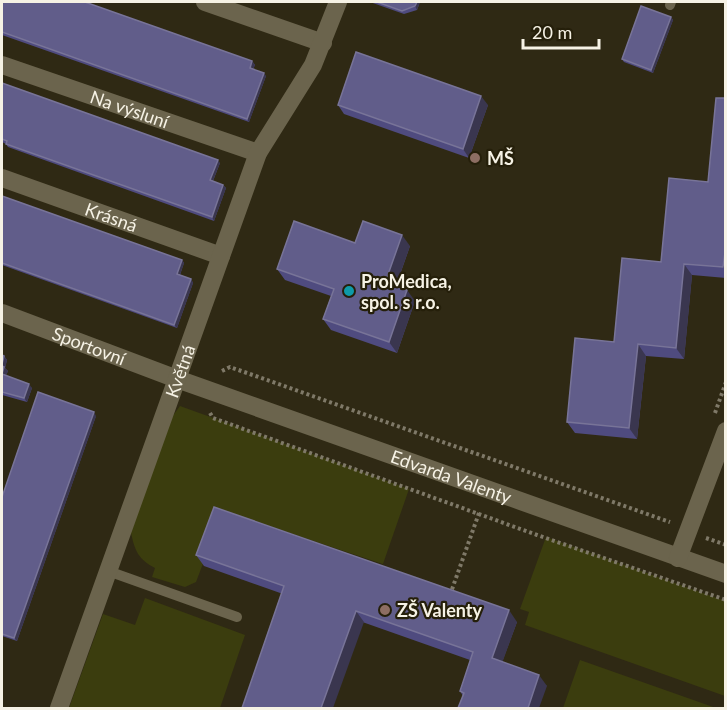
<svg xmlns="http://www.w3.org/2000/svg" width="727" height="710" font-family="Lato,sans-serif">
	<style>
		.green { fill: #3b3d0e }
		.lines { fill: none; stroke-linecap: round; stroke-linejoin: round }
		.path { stroke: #7f7968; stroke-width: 4; stroke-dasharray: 3 3; stroke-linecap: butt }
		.lane { stroke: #6b644d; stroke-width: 10 }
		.street { stroke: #6b644d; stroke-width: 18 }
		.wall { fill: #4f4b7f }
		.shaded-wall { fill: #3a364f }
		.building { fill: #615d8a; stroke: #787498; stroke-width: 1.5 }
		.education-dot { fill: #8d6e63; stroke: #251f0a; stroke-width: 2 }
		.culture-dot { fill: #0f9aa8; stroke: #251f0a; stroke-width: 2 }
		.labels { text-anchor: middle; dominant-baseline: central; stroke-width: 4.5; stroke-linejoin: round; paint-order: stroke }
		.street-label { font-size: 18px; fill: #f6f2e5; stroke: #251f0a }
		.poi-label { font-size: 18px; font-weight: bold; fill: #f6f2e5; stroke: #251f0a; text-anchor: start }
	</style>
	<rect width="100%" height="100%" fill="#2f2914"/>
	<!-- green -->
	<g class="green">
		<path d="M180,406l229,83 -26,75 -160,-53 -27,71 -11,5 -33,-10 3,-9c-17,-9 -20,-17 -24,-35l36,-109z"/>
		<polygon points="546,537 725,601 725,696 525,625 529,612 520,609"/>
		<polygon points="145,598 245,635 220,708 69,708 103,614 135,625"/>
		<polygon points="580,660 716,708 563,708"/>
	</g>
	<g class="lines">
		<!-- path -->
		<g class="path">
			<polyline points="222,371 230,367 670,522"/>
			<polyline points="210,413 213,418 537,535 726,600"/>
			<polyline points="715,413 726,382"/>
			<polyline points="706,538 726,545"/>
			<polyline points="450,595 479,513"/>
		</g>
		<!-- lane -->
		<g class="lane">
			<polyline points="670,5 671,2"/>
			<polyline points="108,571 237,617"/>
		</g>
		<!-- street -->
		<g class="street">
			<polyline points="205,2 323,43"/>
			<path id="s1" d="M2,65l256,88"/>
			<path id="s2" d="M2,178l219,78"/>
			<path id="s3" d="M2,313l175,66 549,195"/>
			<polyline points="678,558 726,431"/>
			<path id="s4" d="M59,708l199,-555 55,-88 25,-63"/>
		</g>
	</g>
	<!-- wall -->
	<g class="wall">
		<polygon points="2,2 252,61 255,65 253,69 266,76 249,122 2,35"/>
		<polygon points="370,2 420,2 417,10 404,14"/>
		<polygon points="671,17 673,20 653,73 624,62 622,59"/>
		<polygon points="2,83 220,163 213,181 223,185 226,188 214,221 8,147 6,144 2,142"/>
		<polygon points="726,98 726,278 692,275 684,359 646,356 637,439 575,433 567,422 708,182"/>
		<polygon points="338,105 488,105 469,158 344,114"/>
		<polygon points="2,196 182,260 184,263 180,275 191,279 193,283 177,328 2,265"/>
		<polygon points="355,243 410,246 396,286 415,301 397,353 331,330 323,319 331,296 285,280 277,269"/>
		<polygon points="2,355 4,356 7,360 5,368 8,371 6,375 32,388 27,402 2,395"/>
		<polygon points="96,416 17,641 2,636 2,497"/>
		<polygon points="196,555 517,622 502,662 547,686 463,696 460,691 470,660 204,566"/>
	</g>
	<!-- shaded-wall -->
	<g class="shaded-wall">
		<polygon points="417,2 420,2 417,10 415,6"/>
		<polygon points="671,17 673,20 653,73 651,70"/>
		<polygon points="252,61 255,65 252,71 250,68"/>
		<polygon points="264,73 266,76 249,122 247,119"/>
		<polygon points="481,96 488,105 469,158 463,149"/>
		<polygon points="218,160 220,163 212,183 210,180"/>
		<polygon points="223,185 226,188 214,221 212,217"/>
		<polygon points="402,235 410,246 393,294 385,283"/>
		<polygon points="726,245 726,270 723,267"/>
		<polygon points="182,260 184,263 179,277 177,274"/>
		<polygon points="684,264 692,275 684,359 676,348"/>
		<polygon points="191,279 193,283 177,328 174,325"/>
		<polygon points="407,290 415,301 397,353 389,342"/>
		<polygon points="638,344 646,356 637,439 629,428"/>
		<polygon points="4,356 7,360 5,368 8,371 5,378 2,374 2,366"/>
		<polygon points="29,384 32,388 27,402 24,398"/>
		<polygon points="94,412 96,416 17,641 14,638"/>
		<polygon points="509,610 517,622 500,669 492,658"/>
		<polygon points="356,611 364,622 333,708 321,708"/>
		<polygon points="539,675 547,686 539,708 528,708"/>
	</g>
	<!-- building -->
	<g class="building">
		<polygon points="2,2 85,2 252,61 250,68 264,73 247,119 2,32"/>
		<polygon points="377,2 417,2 415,6 402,11"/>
		<polygon points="641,6 671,17 651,70 622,59"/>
		<polygon points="356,52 481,96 463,149 338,105"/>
		<polygon points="2,83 218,160 210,180 223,185 212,217 6,144 7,141 2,139"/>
		<polygon points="716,98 726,98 726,245 723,267 684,264 676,348 638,344 629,428 567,422 575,338 614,342 622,258 661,262 669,178 708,182"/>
		<polygon points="2,196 182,260 177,274 191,279 174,325 2,263"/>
		<polygon points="294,221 355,243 363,221 402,235 385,283 407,290 389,342 323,319 334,289 277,269"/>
		<polygon points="2,355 4,356 2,364"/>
		<polygon points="2,366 4,367 2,374 29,384 24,398 2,392"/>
		<polygon points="38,392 94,412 14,638 2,634 2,497"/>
		<polygon points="214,507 509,610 492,658 539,675 528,708 458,708 464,693 460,691 473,652 356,611 321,708 242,708 284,586 196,555"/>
	</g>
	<!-- markers -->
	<g class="education-dot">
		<circle cx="475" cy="158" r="6"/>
		<circle cx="385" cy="610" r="6"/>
	</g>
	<circle class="culture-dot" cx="349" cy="291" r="6"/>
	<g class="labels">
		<!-- street labels -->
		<g class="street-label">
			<text stroke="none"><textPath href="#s1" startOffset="135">Na výsluní</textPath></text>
			<text stroke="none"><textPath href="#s2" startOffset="116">Krásná</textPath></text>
			<text stroke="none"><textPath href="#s3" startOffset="93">Sportovní</textPath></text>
			<text stroke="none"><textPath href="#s4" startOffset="358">Květná</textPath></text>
			<text stroke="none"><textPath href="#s3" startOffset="478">Edvarda Valenty</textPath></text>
		</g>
		<!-- poi labels -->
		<g class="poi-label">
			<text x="487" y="158">MŠ</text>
			<text x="361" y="281">ProMedica,<tspan x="361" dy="21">spol. s r.o.</tspan></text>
			<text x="397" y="610">ZŠ Valenty</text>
		</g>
	</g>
	<!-- border -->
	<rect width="727" height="710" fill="none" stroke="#f6f2e5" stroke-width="6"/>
	<!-- scale -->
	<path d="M523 39v9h76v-9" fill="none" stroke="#f6f2e5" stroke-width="3"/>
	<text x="532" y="39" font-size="18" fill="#f6f2e5" stroke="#251f0a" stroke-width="4.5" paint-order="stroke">20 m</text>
</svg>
